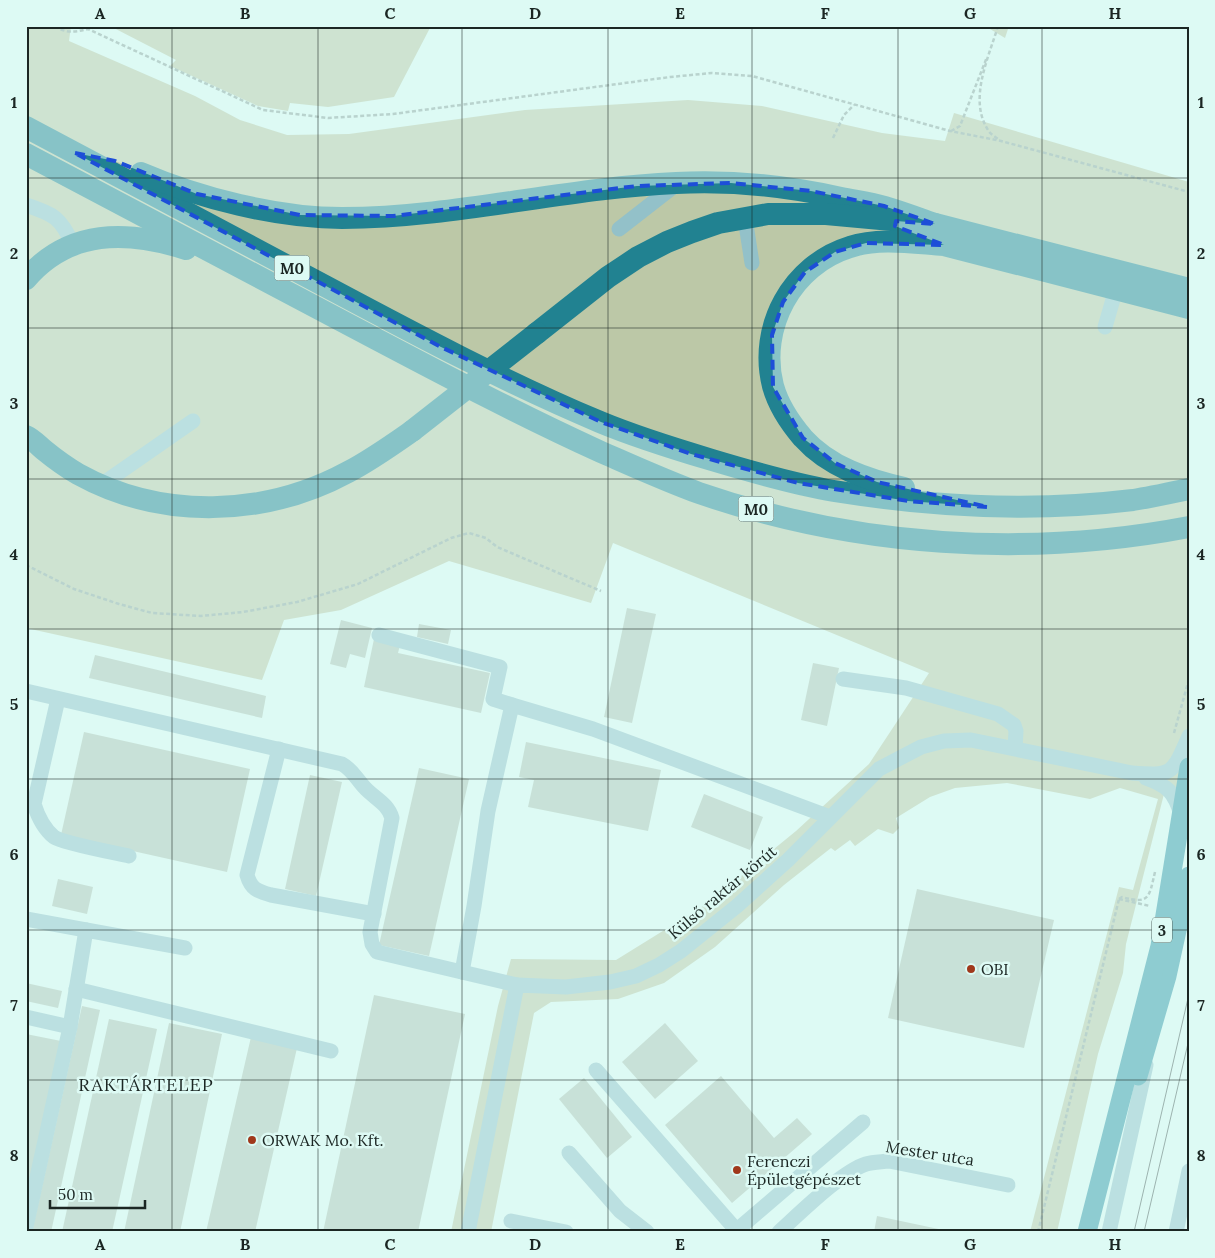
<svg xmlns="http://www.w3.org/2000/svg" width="1215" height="1258" font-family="Lora,serif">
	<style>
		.green { fill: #bcc8a7 }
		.building { fill: #b0c4b5 }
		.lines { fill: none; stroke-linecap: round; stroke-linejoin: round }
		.path { stroke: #8ea49f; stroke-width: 2.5; stroke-dasharray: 4 2.5; stroke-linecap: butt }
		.minor { stroke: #93c1c9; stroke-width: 15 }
		.major { stroke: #3095a6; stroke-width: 19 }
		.highway { stroke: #218291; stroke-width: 22 }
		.tram { stroke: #4f5e5b; stroke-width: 1 }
		.highway-bridge { stroke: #218291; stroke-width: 22 }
		.marked { fill: none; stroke: #1d4ed8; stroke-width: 4; stroke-dasharray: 10 6; stroke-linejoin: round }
		.grid { fill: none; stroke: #1b2623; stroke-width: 1; stroke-opacity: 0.55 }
		.poi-dot { fill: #a0381b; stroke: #ddfaf4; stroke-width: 2 }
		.labels { text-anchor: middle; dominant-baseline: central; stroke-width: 5; stroke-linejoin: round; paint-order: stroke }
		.shield { fill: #ddfaf4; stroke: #556662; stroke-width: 1 }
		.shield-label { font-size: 15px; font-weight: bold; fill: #1b2623 }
		.street-label { font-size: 16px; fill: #1b2623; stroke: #ddfaf4 }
		.poi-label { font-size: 16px; fill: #1b2623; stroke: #ddfaf4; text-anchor: start }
		.neighbourhood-label { font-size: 18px; letter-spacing: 1px; fill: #1b2623; stroke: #ddfaf4 }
		.neatline { fill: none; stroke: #1b2623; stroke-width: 2 }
		.grid-label { font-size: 16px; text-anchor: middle; font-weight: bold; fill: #1b2623 }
	</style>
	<rect width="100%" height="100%" fill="#ddfaf4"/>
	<!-- green -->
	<g class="green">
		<polygon points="26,26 71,26 69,41 195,96 240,120 287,135 349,134 525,110 688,100 762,106 882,133 945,141 954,113 1189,182 1189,797 1164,794 1126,944 1123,973 1098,1054 1057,1232 1030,1232 1119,887 1133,890 1158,799 1120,788 1090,799 1007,783 955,788 930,797 896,818 899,828 893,834 878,829 855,846 850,840 835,851 831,848 784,885 715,947 664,983 618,999 551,1002 534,1013 491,1232 451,1232 498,1006 511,959 616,960 708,903 796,831 869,764 929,673 613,543 591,603 449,561 341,610 284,620 262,680 26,628"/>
		<polygon points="110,26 431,26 394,97 328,107 290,103 288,111 258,106 170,66 176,60"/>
		<polygon points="990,26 1009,26 1005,38 990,29"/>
	</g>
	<!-- building -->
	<g class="building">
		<polygon points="627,608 656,614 632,723 604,717"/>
		<polygon points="341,620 372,628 365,658 350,654 346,668 330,664"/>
		<polygon points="419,624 451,630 448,644 417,637"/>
		<polygon points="374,639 400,645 398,653 490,673 481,713 364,687"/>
		<polygon points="95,655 266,696 262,718 89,678"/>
		<polygon points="813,663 839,668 827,726 801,720"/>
		<polygon points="84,732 250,769 227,872 61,835"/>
		<polygon points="526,742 661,770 648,831 528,807 534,780 519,777"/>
		<polygon points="419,768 469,779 429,956 379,945"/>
		<polygon points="310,775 342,782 316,896 285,889"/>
		<polygon points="704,794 763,817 750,850 691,827"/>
		<polygon points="58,879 93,887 87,914 52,906"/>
		<polygon points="917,889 1054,920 1024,1048 888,1018"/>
		<polygon points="26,983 62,991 58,1008 26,1001"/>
		<polygon points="374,995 465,1014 418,1232 323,1232"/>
		<polygon points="82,1006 100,1010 51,1232 32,1232"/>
		<polygon points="109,1019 157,1029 112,1232 62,1232"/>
		<polygon points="169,1023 222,1034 180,1232 124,1232"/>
		<polygon points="665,1023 698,1061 655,1099 622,1062"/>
		<polygon points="26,1034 61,1041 26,1203"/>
		<polygon points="251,1037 297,1048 255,1232 206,1232"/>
		<polygon points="721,1076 774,1138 797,1118 812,1134 732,1203 665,1125"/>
		<polygon points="584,1078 632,1137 607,1158 559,1099"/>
		<polygon points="877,1216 948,1231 948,1232 874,1232"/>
	</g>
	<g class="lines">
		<!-- path -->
		<g class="path">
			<path d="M55,26c11,8 21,6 33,3l175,81 65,8 65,-4 277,-37 42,-4 40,3 198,55 51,10 188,51"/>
			<path d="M998,26c-9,31 -30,73 -10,104 2,4 8,7 11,10"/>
			<polyline points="951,131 960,126 987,57"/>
			<polyline points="833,138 844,115 854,105"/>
			<polyline points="26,565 74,589 119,604 152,613 201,616 243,612 297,602 358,584 451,538 469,533 486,538 497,547 601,591"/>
			<polyline points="1174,733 1189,679"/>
			<path d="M1119,899l3,-2c28,8 27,0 33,-25"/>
			<polyline points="1119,899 1150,906"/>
			<polyline points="1038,1232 1119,899"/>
		</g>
		<!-- minor -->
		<g class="minor">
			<path d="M26,205c28,9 35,13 47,40"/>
			<polyline points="745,218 752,263"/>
			<polyline points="619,229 678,183"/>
			<polyline points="1105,327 1116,289"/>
			<polyline points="101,485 193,421"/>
			<polyline points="379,635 500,667 493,699 512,705"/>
			<polyline points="843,679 906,688 998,714 1014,725 1016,731 1015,748"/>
			<path d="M26,691l316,73c11,6 15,16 24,25 10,10 22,15 26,29l-22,114 2,12 5,8 140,33"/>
			<path d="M58,699l-24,105c4,13 9,24 20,33 8,6 62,16 75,19"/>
			<path d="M279,749l-32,126c4,14 10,16 24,20l103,19"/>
			<path d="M1146,778c22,8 28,14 35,36"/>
			<polyline points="26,919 86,930"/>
			<polyline points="462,972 474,906 488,811 512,705 593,729 830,817"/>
			<polyline points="76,989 331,1051"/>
			<polyline points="26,1017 70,1027 86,930 185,948"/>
			<polyline points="596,1070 738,1232"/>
			<polyline points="569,1153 620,1211 647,1232"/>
			<polyline points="511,1221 566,1232"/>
			<polyline points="26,1227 70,1027"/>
			<polyline points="737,1230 863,1122"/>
			<path d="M468,1232l49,-247 49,2 44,-5 26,-6 23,-11 22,-14 56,-45 51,-46 91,-91 42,-22 23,-6 27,-1 161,33c42,3 40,1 57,-37"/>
			<path d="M779,1232c20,-18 62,-60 87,-68 7,-2 15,-2 23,-3l119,24"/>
			<polyline points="1109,1232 1146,1065"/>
			<polyline points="1176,1232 1189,1171"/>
		</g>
		<!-- major -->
		<g class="major">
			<polyline points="1138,1076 1167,976 1189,876"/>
			<polyline points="1087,1232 1160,946 1189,767"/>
		</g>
		<!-- highway -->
		<g class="highway">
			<path d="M26,127c99,53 199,106 299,159 90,48 180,96 275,136 36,15 75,27 112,38 40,12 81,24 122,31 99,16 200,21 299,9 19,-3 37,-7 56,-11"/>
			<path d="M26,154c117,62 233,123 350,185 74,39 148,78 225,113 32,14 65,29 98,41 157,54 328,65 490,34"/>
			<path d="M141,173c58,25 137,45 201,45 112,0 222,-30 334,-35 56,-3 111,3 165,15 15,3 30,5 44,9 17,5 33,11 50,17"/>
			<path d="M26,279c43,-50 101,-49 160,-30"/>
			<polyline points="537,333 608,277 638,257 667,242 692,232 718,223 768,214 826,214 935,224 1189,289"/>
			<path d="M26,436c7,3 12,9 18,14 11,9 22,17 34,24 83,46 187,43 270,-2 23,-12 44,-27 64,-41"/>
			<path d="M904,488c-36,-8 -75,-21 -101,-50 -12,-14 -25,-34 -30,-52 -15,-59 19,-121 77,-139 29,-10 64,-4 94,-2l245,63"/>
		</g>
		<!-- tram -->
		<g class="tram">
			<polyline points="1134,1232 1189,994"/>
			<polyline points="1144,1232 1189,1039"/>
		</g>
		<!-- highway-bridge -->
		<polyline class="highway-bridge" points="412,431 537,333"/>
	</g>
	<!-- marked area -->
	<path d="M0 0H1215V1258H0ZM75,153l40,8 82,33 103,21 93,1 244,-30 94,-3 80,8 73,15 51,18 -39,-3 -1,5 49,19 -78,-2 -31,9 -30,20 -22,30 -11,33 1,52 30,51 32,25 42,19 111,25 -80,-6 -110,-18 -107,-29 -90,-32 -160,-75z" fill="#ddfaf4" fill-opacity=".55" fill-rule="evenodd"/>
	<path class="marked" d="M75,153l40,8 82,33 103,21 93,1 244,-30 94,-3 80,8 73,15 51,18 -39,-3 -1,5 49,19 -78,-2 -31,9 -30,20 -22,30 -11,33 1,52 30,51 32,25 42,19 111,25 -80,-6 -110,-18 -107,-29 -90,-32 -160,-75z"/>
	<!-- grid -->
	<path class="grid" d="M172,26v1206M318,26v1206M462,26v1206M608,26v1206M752,26v1206M898,26v1206M1042,26v1206M26,178h1163M26,328h1163M26,479h1163M26,629h1163M26,779h1163M26,930h1163M26,1080h1163"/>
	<!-- markers -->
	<g class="poi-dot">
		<circle cx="971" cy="969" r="5"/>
		<circle cx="252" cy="1140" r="5"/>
		<circle cx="737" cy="1170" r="5"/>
	</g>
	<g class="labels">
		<!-- shield labels -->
		<g class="shield">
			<rect x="274.5" y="255.5" width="35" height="25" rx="4"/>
			<rect x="738.5" y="496.5" width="35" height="25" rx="4"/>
			<rect x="1152" y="917.5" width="20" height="25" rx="4"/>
		</g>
		<g class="shield-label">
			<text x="292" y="268">M0</text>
			<text x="756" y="509">M0</text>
			<text x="1162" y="930">3</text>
		</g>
		<!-- street labels -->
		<g class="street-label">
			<text transform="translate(722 892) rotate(-40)">Külső raktár körút</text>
			<text transform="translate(930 1153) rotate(9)">Mester utca</text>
		</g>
		<!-- poi labels -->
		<g class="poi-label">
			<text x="981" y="969">OBI</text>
			<text x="262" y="1140">ORWAK Mo. Kft.</text>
			<text x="747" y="1161">Ferenczi<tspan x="747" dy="18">Épületgépészet</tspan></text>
		</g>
		<!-- neighbourhood labels -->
		<g class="neighbourhood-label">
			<text x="146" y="1084">RAKTÁRTELEP</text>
		</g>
	</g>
	<!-- border -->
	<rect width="1215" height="1258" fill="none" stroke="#ddfaf4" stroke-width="55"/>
	<!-- scale -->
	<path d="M50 1200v8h95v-8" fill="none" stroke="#1b2623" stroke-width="2.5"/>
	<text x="58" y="1200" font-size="15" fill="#1b2623" stroke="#ddfaf4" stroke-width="4" paint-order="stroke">50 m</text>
	<rect x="28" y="28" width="1160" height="1202" class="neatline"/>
	<g class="grid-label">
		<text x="100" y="19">A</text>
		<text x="245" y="19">B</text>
		<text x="390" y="19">C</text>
		<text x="535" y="19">D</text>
		<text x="680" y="19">E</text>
		<text x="825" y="19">F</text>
		<text x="970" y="19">G</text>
		<text x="1115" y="19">H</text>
		<text x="14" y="108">1</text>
		<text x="1201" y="108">1</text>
		<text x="14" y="259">2</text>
		<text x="1201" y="259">2</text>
		<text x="14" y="409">3</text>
		<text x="1201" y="409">3</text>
		<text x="14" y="560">4</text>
		<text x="1201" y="560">4</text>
		<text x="14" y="710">5</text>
		<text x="1201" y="710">5</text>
		<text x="14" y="860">6</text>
		<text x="1201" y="860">6</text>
		<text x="14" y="1011">7</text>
		<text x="1201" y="1011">7</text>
		<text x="14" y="1161">8</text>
		<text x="1201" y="1161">8</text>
		<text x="100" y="1250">A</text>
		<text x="245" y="1250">B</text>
		<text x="390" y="1250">C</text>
		<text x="535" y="1250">D</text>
		<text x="680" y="1250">E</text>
		<text x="825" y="1250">F</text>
		<text x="970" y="1250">G</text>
		<text x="1115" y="1250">H</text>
	</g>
</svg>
